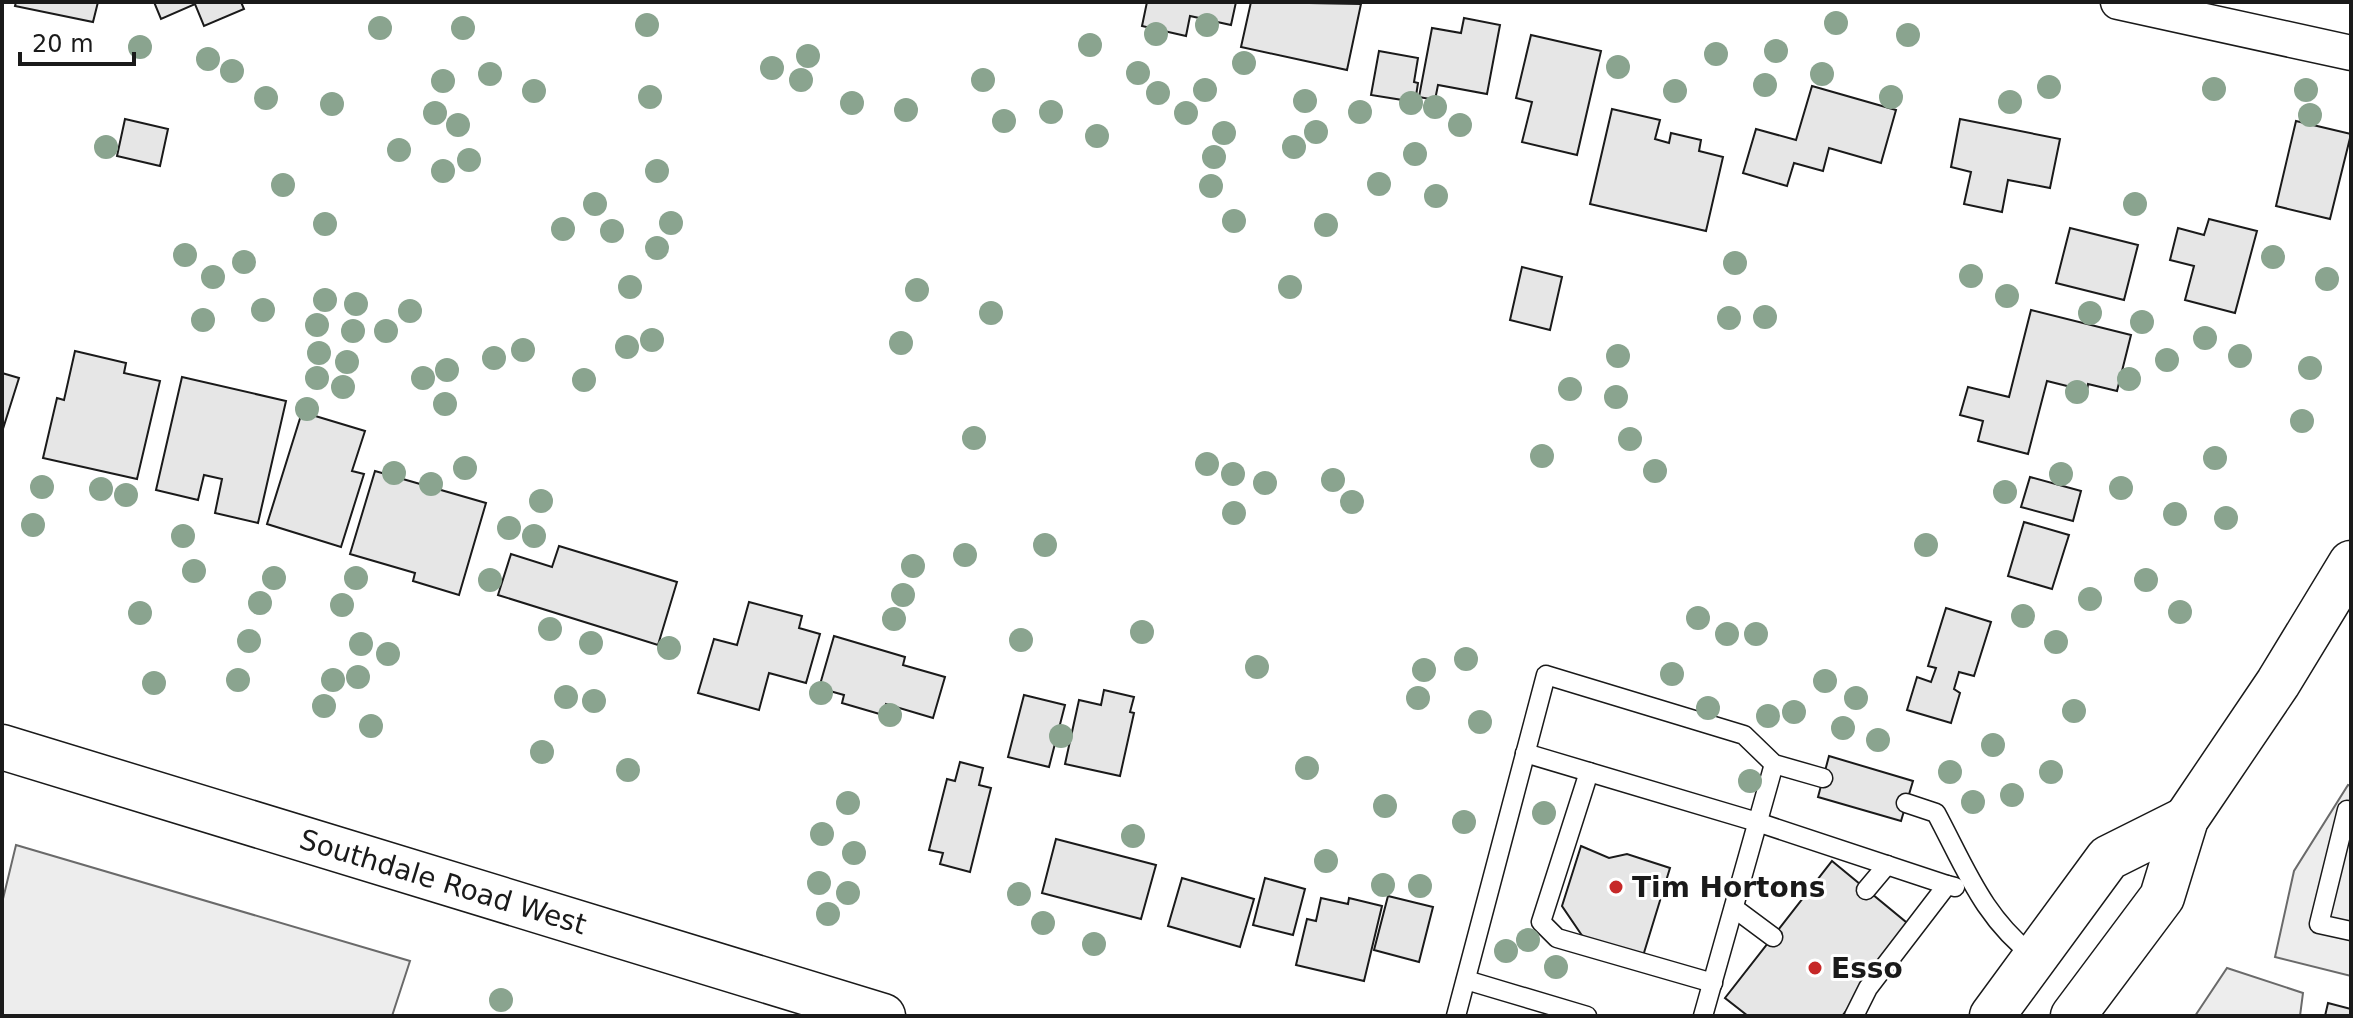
<svg xmlns="http://www.w3.org/2000/svg" width="2353" height="1018" font-family="'DejaVu Sans',sans-serif">
	<style>
		.built { fill: #ededed; stroke: #6a6a6a; stroke-width: 2 }
		.building { fill: #e6e6e6; stroke: #1a1a1a; stroke-width: 2 }
		.lines { fill: none; stroke-linecap: round; stroke-linejoin: round }
		.service-casing { stroke: #1a1a1a; stroke-width: 21 }
		.minor-casing { stroke: #1a1a1a; stroke-width: 37 }
		.secondary-casing { stroke: #1a1a1a; stroke-width: 47 }
		.service { stroke: #fff; stroke-width: 18 }
		.minor { stroke: #fff; stroke-width: 34 }
		.secondary { stroke: #fff; stroke-width: 44 }
		.tree { fill: #8aa48f }
		.poi-dot { fill: #c62828; stroke: #fff; stroke-width: 3 }
		.labels { text-anchor: middle; dominant-baseline: central; stroke-width: 6; stroke-linejoin: round; paint-order: stroke }
		.street-label { font-size: 28px; fill: #1a1a1a; stroke: #fff }
		.poi-label { font-size: 28px; font-weight: bold; fill: #1a1a1a; stroke: #fff; text-anchor: start }
	</style>
	<rect width="100%" height="100%" fill="#fff"/>
	<!-- built -->
	<g class="built">
		<polygon points="2348,785 2351,786 2351,976 2275,957 2294,871"/>
		<polygon points="16,845 410,961 392,1016 2,1016 2,903"/>
		<polygon points="2227,968 2303,993 2300,1016 2195,1016"/>
	</g>
	<!-- building -->
	<g class="building">
		<polygon points="16,2 98,2 93,22 15,6"/>
		<polygon points="154,2 241,2 244,9 204,26 195,4 161,19"/>
		<polygon points="1147,2 1236,2 1231,25 1190,16 1186,36 1142,26"/>
		<polygon points="1251,2 1361,4 1347,70 1241,47"/>
		<polygon points="1464,18 1500,25 1487,94 1438,85 1435,100 1419,97 1432,28 1461,33"/>
		<polygon points="1531,35 1601,51 1577,155 1522,142 1532,102 1516,98"/>
		<polygon points="1379,51 1418,58 1414,82 1418,83 1416,96 1410,95 1409,101 1371,95"/>
		<polygon points="1812,86 1896,110 1881,163 1829,148 1823,171 1794,163 1787,186 1743,173 1756,129 1796,140"/>
		<polygon points="1612,109 1660,120 1655,139 1669,143 1671,133 1701,140 1699,151 1723,157 1706,231 1590,204"/>
		<polygon points="125,119 168,129 160,166 117,156"/>
		<polygon points="1960,119 2060,139 2050,188 2008,180 2002,212 1964,204 1971,172 1951,167"/>
		<polygon points="2296,121 2351,134 2330,219 2276,206"/>
		<polygon points="2209,219 2257,231 2235,313 2185,300 2194,266 2170,260 2178,228 2204,235"/>
		<polygon points="2070,228 2138,245 2124,300 2056,283"/>
		<polygon points="1522,267 1562,277 1550,330 1510,320"/>
		<polygon points="2031,310 2131,335 2117,391 2088,384 2087,391 2047,381 2028,454 1978,441 1983,421 1960,415 1968,387 2009,397"/>
		<polygon points="75,351 126,363 124,373 160,381 137,479 43,458 57,398 64,400"/>
		<polygon points="2,373 19,378 2,432"/>
		<polygon points="182,377 286,401 258,523 215,513 222,479 204,475 198,500 156,490"/>
		<polygon points="302,412 365,431 352,471 364,474 341,547 267,524"/>
		<polygon points="375,471 486,503 459,595 413,581 415,573 350,554"/>
		<polygon points="2030,477 2081,491 2073,521 2021,507"/>
		<polygon points="2024,522 2069,535 2052,589 2008,576"/>
		<polygon points="559,546 677,582 658,645 498,595 511,554 552,567"/>
		<polygon points="749,602 802,616 799,628 820,634 806,683 769,673 759,710 698,693 714,639 737,645"/>
		<polygon points="1946,608 1991,622 1974,676 1959,672 1954,689 1960,693 1951,723 1907,710 1917,677 1931,682 1936,668 1928,666"/>
		<polygon points="834,636 905,657 903,665 945,677 933,718 886,704 883,715 842,703 844,695 819,688"/>
		<polygon points="1104,690 1134,697 1130,712 1134,713 1120,776 1065,764 1079,700 1101,705"/>
		<polygon points="1024,695 1065,705 1049,767 1008,757"/>
		<polygon points="1829,756 1913,781 1901,821 1818,797"/>
		<polygon points="960,762 983,768 979,785 991,788 970,872 940,864 943,853 929,850 947,779 955,781"/>
		<polygon points="1056,839 1156,865 1141,919 1042,893"/>
		<polygon points="1581,846 1609,858 1627,854 1670,868 1643,956 1583,937 1562,906"/>
		<polygon points="1832,861 1912,927 1842,1016 1748,1016 1725,998"/>
		<polygon points="1182,878 1254,899 1240,947 1168,926"/>
		<polygon points="1265,878 1305,889 1293,935 1253,925"/>
		<polygon points="1388,896 1433,907 1419,962 1374,950"/>
		<polygon points="1321,898 1348,904 1349,898 1382,906 1364,981 1296,965 1307,919 1316,921"/>
		<polygon points="2328,1003 2351,1009 2351,1016 2325,1016"/>
	</g>
	<g class="lines">
		<!-- service casing -->
		<g class="service-casing">
			<g id="service">
				<polyline points="1525,753 1757,822 1947,885"/>
				<polyline points="1589,772 1541,922 1557,938 1713,983"/>
				<path d="M1906,803l30,10c30,56 47,105 100,145"/>
				<polyline points="2347,810 2319,924 2351,931"/>
				<polyline points="1866,890 1887,865"/>
				<polyline points="1734,908 1773,937"/>
				<polyline points="1466,980 1587,1016"/>
				<polyline points="1456,1016 1546,675 1744,735 1774,764 1823,778"/>
				<polyline points="1703,1016 1774,764"/>
				<polyline points="1854,1016 1868,988 1947,885 1955,887"/>
			</g>
		</g>
		<!-- minor casing -->
		<g class="minor-casing">
			<polyline id="minor" points="2118,2 2351,53"/>
		</g>
		<!-- secondary casing -->
		<g class="secondary-casing">
			<g id="secondary">
				<polyline points="2,747 883,1016"/>
				<polyline points="1992,1016 2108,858 2186,819"/>
				<polyline points="2073,1016 2162,897 2186,819 2278,683 2351,563"/>
			</g>
		</g>
		<!-- service -->
		<use href="#service" class="service"/>
		<!-- minor -->
		<use href="#minor" class="minor"/>
		<!-- secondary -->
		<use href="#secondary" class="secondary"/>
	</g>
	<!-- trees -->
	<g class="tree">
		<circle cx="1836" cy="23" r="12"/>
		<circle cx="647" cy="25" r="12"/>
		<circle cx="1207" cy="25" r="12"/>
		<circle cx="380" cy="28" r="12"/>
		<circle cx="463" cy="28" r="12"/>
		<circle cx="1156" cy="34" r="12"/>
		<circle cx="1908" cy="35" r="12"/>
		<circle cx="1090" cy="45" r="12"/>
		<circle cx="140" cy="47" r="12"/>
		<circle cx="1776" cy="51" r="12"/>
		<circle cx="1716" cy="54" r="12"/>
		<circle cx="808" cy="56" r="12"/>
		<circle cx="208" cy="59" r="12"/>
		<circle cx="1244" cy="63" r="12"/>
		<circle cx="1618" cy="67" r="12"/>
		<circle cx="772" cy="68" r="12"/>
		<circle cx="232" cy="71" r="12"/>
		<circle cx="1138" cy="73" r="12"/>
		<circle cx="490" cy="74" r="12"/>
		<circle cx="1822" cy="74" r="12"/>
		<circle cx="801" cy="80" r="12"/>
		<circle cx="983" cy="80" r="12"/>
		<circle cx="443" cy="81" r="12"/>
		<circle cx="1765" cy="85" r="12"/>
		<circle cx="2049" cy="87" r="12"/>
		<circle cx="2214" cy="89" r="12"/>
		<circle cx="1205" cy="90" r="12"/>
		<circle cx="2306" cy="90" r="12"/>
		<circle cx="534" cy="91" r="12"/>
		<circle cx="1675" cy="91" r="12"/>
		<circle cx="1158" cy="93" r="12"/>
		<circle cx="650" cy="97" r="12"/>
		<circle cx="1891" cy="97" r="12"/>
		<circle cx="266" cy="98" r="12"/>
		<circle cx="1305" cy="101" r="12"/>
		<circle cx="2010" cy="102" r="12"/>
		<circle cx="852" cy="103" r="12"/>
		<circle cx="1411" cy="103" r="12"/>
		<circle cx="332" cy="104" r="12"/>
		<circle cx="1435" cy="107" r="12"/>
		<circle cx="906" cy="110" r="12"/>
		<circle cx="1051" cy="112" r="12"/>
		<circle cx="1360" cy="112" r="12"/>
		<circle cx="435" cy="113" r="12"/>
		<circle cx="1186" cy="113" r="12"/>
		<circle cx="2310" cy="115" r="12"/>
		<circle cx="1004" cy="121" r="12"/>
		<circle cx="458" cy="125" r="12"/>
		<circle cx="1460" cy="125" r="12"/>
		<circle cx="1316" cy="132" r="12"/>
		<circle cx="1224" cy="133" r="12"/>
		<circle cx="1097" cy="136" r="12"/>
		<circle cx="106" cy="147" r="12"/>
		<circle cx="1294" cy="147" r="12"/>
		<circle cx="399" cy="150" r="12"/>
		<circle cx="1415" cy="154" r="12"/>
		<circle cx="1214" cy="157" r="12"/>
		<circle cx="469" cy="160" r="12"/>
		<circle cx="443" cy="171" r="12"/>
		<circle cx="657" cy="171" r="12"/>
		<circle cx="1379" cy="184" r="12"/>
		<circle cx="283" cy="185" r="12"/>
		<circle cx="1211" cy="186" r="12"/>
		<circle cx="1436" cy="196" r="12"/>
		<circle cx="595" cy="204" r="12"/>
		<circle cx="2135" cy="204" r="12"/>
		<circle cx="1234" cy="221" r="12"/>
		<circle cx="671" cy="223" r="12"/>
		<circle cx="325" cy="224" r="12"/>
		<circle cx="1326" cy="225" r="12"/>
		<circle cx="563" cy="229" r="12"/>
		<circle cx="612" cy="231" r="12"/>
		<circle cx="657" cy="248" r="12"/>
		<circle cx="185" cy="255" r="12"/>
		<circle cx="2273" cy="257" r="12"/>
		<circle cx="244" cy="262" r="12"/>
		<circle cx="1735" cy="263" r="12"/>
		<circle cx="1971" cy="276" r="12"/>
		<circle cx="213" cy="277" r="12"/>
		<circle cx="2327" cy="279" r="12"/>
		<circle cx="630" cy="287" r="12"/>
		<circle cx="1290" cy="287" r="12"/>
		<circle cx="917" cy="290" r="12"/>
		<circle cx="2007" cy="296" r="12"/>
		<circle cx="325" cy="300" r="12"/>
		<circle cx="356" cy="304" r="12"/>
		<circle cx="263" cy="310" r="12"/>
		<circle cx="410" cy="311" r="12"/>
		<circle cx="991" cy="313" r="12"/>
		<circle cx="2090" cy="313" r="12"/>
		<circle cx="1765" cy="317" r="12"/>
		<circle cx="1729" cy="318" r="12"/>
		<circle cx="203" cy="320" r="12"/>
		<circle cx="2142" cy="322" r="12"/>
		<circle cx="317" cy="325" r="12"/>
		<circle cx="353" cy="331" r="12"/>
		<circle cx="386" cy="331" r="12"/>
		<circle cx="2205" cy="338" r="12"/>
		<circle cx="652" cy="340" r="12"/>
		<circle cx="901" cy="343" r="12"/>
		<circle cx="627" cy="347" r="12"/>
		<circle cx="523" cy="350" r="12"/>
		<circle cx="319" cy="353" r="12"/>
		<circle cx="1618" cy="356" r="12"/>
		<circle cx="2240" cy="356" r="12"/>
		<circle cx="494" cy="358" r="12"/>
		<circle cx="2167" cy="360" r="12"/>
		<circle cx="347" cy="362" r="12"/>
		<circle cx="2310" cy="368" r="12"/>
		<circle cx="447" cy="370" r="12"/>
		<circle cx="317" cy="378" r="12"/>
		<circle cx="423" cy="378" r="12"/>
		<circle cx="2129" cy="379" r="12"/>
		<circle cx="584" cy="380" r="12"/>
		<circle cx="343" cy="387" r="12"/>
		<circle cx="1570" cy="389" r="12"/>
		<circle cx="2077" cy="392" r="12"/>
		<circle cx="1616" cy="397" r="12"/>
		<circle cx="445" cy="404" r="12"/>
		<circle cx="307" cy="409" r="12"/>
		<circle cx="2302" cy="421" r="12"/>
		<circle cx="974" cy="438" r="12"/>
		<circle cx="1630" cy="439" r="12"/>
		<circle cx="1542" cy="456" r="12"/>
		<circle cx="2215" cy="458" r="12"/>
		<circle cx="1207" cy="464" r="12"/>
		<circle cx="465" cy="468" r="12"/>
		<circle cx="1655" cy="471" r="12"/>
		<circle cx="394" cy="473" r="12"/>
		<circle cx="1233" cy="474" r="12"/>
		<circle cx="2061" cy="474" r="12"/>
		<circle cx="1333" cy="480" r="12"/>
		<circle cx="1265" cy="483" r="12"/>
		<circle cx="431" cy="484" r="12"/>
		<circle cx="42" cy="487" r="12"/>
		<circle cx="2121" cy="488" r="12"/>
		<circle cx="101" cy="489" r="12"/>
		<circle cx="2005" cy="492" r="12"/>
		<circle cx="126" cy="495" r="12"/>
		<circle cx="541" cy="501" r="12"/>
		<circle cx="1352" cy="502" r="12"/>
		<circle cx="1234" cy="513" r="12"/>
		<circle cx="2175" cy="514" r="12"/>
		<circle cx="2226" cy="518" r="12"/>
		<circle cx="33" cy="525" r="12"/>
		<circle cx="509" cy="528" r="12"/>
		<circle cx="183" cy="536" r="12"/>
		<circle cx="534" cy="536" r="12"/>
		<circle cx="1045" cy="545" r="12"/>
		<circle cx="1926" cy="545" r="12"/>
		<circle cx="965" cy="555" r="12"/>
		<circle cx="913" cy="566" r="12"/>
		<circle cx="194" cy="571" r="12"/>
		<circle cx="274" cy="578" r="12"/>
		<circle cx="356" cy="578" r="12"/>
		<circle cx="490" cy="580" r="12"/>
		<circle cx="2146" cy="580" r="12"/>
		<circle cx="903" cy="595" r="12"/>
		<circle cx="2090" cy="599" r="12"/>
		<circle cx="260" cy="603" r="12"/>
		<circle cx="342" cy="605" r="12"/>
		<circle cx="2180" cy="612" r="12"/>
		<circle cx="140" cy="613" r="12"/>
		<circle cx="2023" cy="616" r="12"/>
		<circle cx="1698" cy="618" r="12"/>
		<circle cx="894" cy="619" r="12"/>
		<circle cx="550" cy="629" r="12"/>
		<circle cx="1142" cy="632" r="12"/>
		<circle cx="1727" cy="634" r="12"/>
		<circle cx="1756" cy="634" r="12"/>
		<circle cx="1021" cy="640" r="12"/>
		<circle cx="249" cy="641" r="12"/>
		<circle cx="2056" cy="642" r="12"/>
		<circle cx="591" cy="643" r="12"/>
		<circle cx="361" cy="644" r="12"/>
		<circle cx="669" cy="648" r="12"/>
		<circle cx="388" cy="654" r="12"/>
		<circle cx="1466" cy="659" r="12"/>
		<circle cx="1257" cy="667" r="12"/>
		<circle cx="1424" cy="670" r="12"/>
		<circle cx="1672" cy="674" r="12"/>
		<circle cx="358" cy="677" r="12"/>
		<circle cx="238" cy="680" r="12"/>
		<circle cx="333" cy="680" r="12"/>
		<circle cx="1825" cy="681" r="12"/>
		<circle cx="154" cy="683" r="12"/>
		<circle cx="821" cy="693" r="12"/>
		<circle cx="566" cy="697" r="12"/>
		<circle cx="1418" cy="698" r="12"/>
		<circle cx="1856" cy="698" r="12"/>
		<circle cx="594" cy="701" r="12"/>
		<circle cx="324" cy="706" r="12"/>
		<circle cx="1708" cy="708" r="12"/>
		<circle cx="2074" cy="711" r="12"/>
		<circle cx="1794" cy="712" r="12"/>
		<circle cx="890" cy="715" r="12"/>
		<circle cx="1768" cy="716" r="12"/>
		<circle cx="1480" cy="722" r="12"/>
		<circle cx="371" cy="726" r="12"/>
		<circle cx="1843" cy="728" r="12"/>
		<circle cx="1061" cy="736" r="12"/>
		<circle cx="1878" cy="740" r="12"/>
		<circle cx="1993" cy="745" r="12"/>
		<circle cx="542" cy="752" r="12"/>
		<circle cx="1307" cy="768" r="12"/>
		<circle cx="628" cy="770" r="12"/>
		<circle cx="1950" cy="772" r="12"/>
		<circle cx="2051" cy="772" r="12"/>
		<circle cx="1750" cy="781" r="12"/>
		<circle cx="2012" cy="795" r="12"/>
		<circle cx="1973" cy="802" r="12"/>
		<circle cx="848" cy="803" r="12"/>
		<circle cx="1385" cy="806" r="12"/>
		<circle cx="1544" cy="813" r="12"/>
		<circle cx="1464" cy="822" r="12"/>
		<circle cx="822" cy="834" r="12"/>
		<circle cx="1133" cy="836" r="12"/>
		<circle cx="854" cy="853" r="12"/>
		<circle cx="1326" cy="861" r="12"/>
		<circle cx="819" cy="883" r="12"/>
		<circle cx="1383" cy="885" r="12"/>
		<circle cx="1420" cy="886" r="12"/>
		<circle cx="848" cy="893" r="12"/>
		<circle cx="1019" cy="894" r="12"/>
		<circle cx="828" cy="914" r="12"/>
		<circle cx="1043" cy="923" r="12"/>
		<circle cx="1528" cy="940" r="12"/>
		<circle cx="1094" cy="944" r="12"/>
		<circle cx="1506" cy="951" r="12"/>
		<circle cx="1556" cy="967" r="12"/>
		<circle cx="501" cy="1000" r="12"/>
	</g>
	<!-- markers -->
	<g class="poi-dot">
		<circle cx="1616" cy="887" r="8"/>
		<circle cx="1815" cy="968" r="8"/>
	</g>
	<g class="labels">
		<!-- street labels -->
		<g class="street-label">
			<text transform="translate(443 882) rotate(17)">Southdale Road West</text>
		</g>
		<!-- poi labels -->
		<g class="poi-label">
			<text x="1632" y="887">Tim Hortons</text>
			<text x="1831" y="968">Esso</text>
		</g>
	</g>
	<!-- border -->
	<rect width="2353" height="1018" fill="none" stroke="#1a1a1a" stroke-width="8"/>
	<!-- scale -->
	<path d="M20 52v12h114v-12" fill="none" stroke="#1a1a1a" stroke-width="4"/>
	<text x="32" y="52" font-size="24" fill="#1a1a1a" stroke="#ffffff" stroke-width="6" paint-order="stroke">20 m</text>
</svg>
